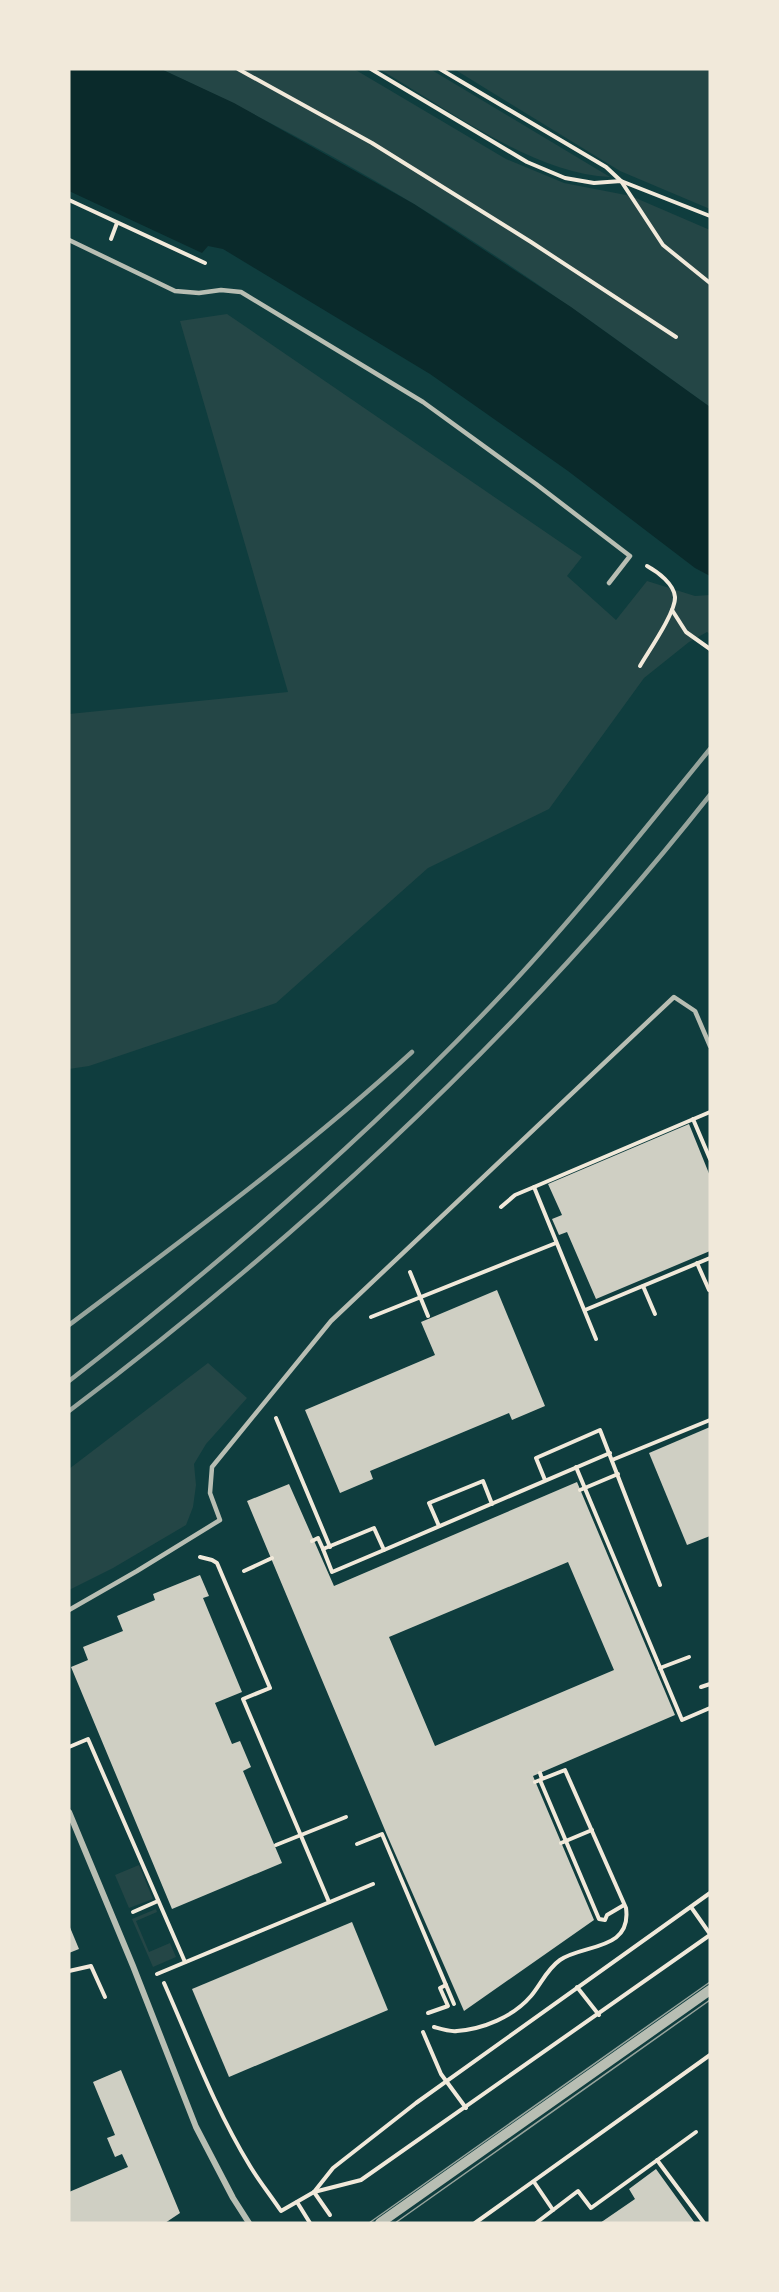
<svg xmlns="http://www.w3.org/2000/svg" width="779" height="2292" font-family="'Open Sans',sans-serif">
	<style>
		.green { fill: #244646 }
		.water { fill: #0a2a2b }
		.building { fill: #cfcfc3; fill-rule: evenodd }
		.lines { fill: none; stroke-linecap: round; stroke-linejoin: round }
		.path { stroke: #f1e9da; stroke-width: 4 }
		.service { stroke: #b8beb3; stroke-width: 4.5 }
		.minor { stroke: #b8beb3; stroke-width: 6 }
		.tertiary { stroke: #b8beb3; stroke-width: 10 }
		.tram { stroke: #97a49c; stroke-width: 1.5 }
		.rail { stroke: #97a49c; stroke-width: 4.5 }
	</style>
	<rect width="100%" height="100%" fill="#0f3d3e"/>
	<!-- green -->
	<g class="green">
		<path d="M161,69h193l152,90 58,24 67,13 79,34v177c-97,-70 -194,-141 -296,-203 -82,-50 -167,-95 -253,-135z"/>
		<path d="M379,69h51l180,108c-77,-3 -165,-70 -231,-108z"/>
		<polygon points="454,69 710,69 710,209 620,171"/>
		<polygon points="227,314 582,557 567,576 616,620 647,581 695,596 710,595 710,634 707,632 689,642 644,678 549,809 428,868 276,1003 89,1066 69,1069 69,714 288,692 180,321"/>
		<polygon points="208,1363 247,1398 206,1444 194,1464 196,1485 193,1507 186,1525 113,1568 69,1590 69,1469"/>
		<polygon points="139,1865 153,1899 129,1908 115,1875"/>
		<polygon points="156,1909 157,1912 136,1921 149,1952 170,1943 176,1957 153,1967 132,1919"/>
	</g>
	<!-- water -->
	<polygon class="water" points="69,69 161,69 234,103 414,204 571,307 710,407 710,576 695,568 568,471 430,374 223,249 208,246 202,253 69,191"/>
	<!-- building -->
	<g class="building">
		<polygon points="689,1124 710,1176 710,1251 596,1299 567,1232 559,1235 552,1219 562,1215 548,1184"/>
		<polygon points="497,1290 545,1406 512,1420 509,1413 370,1471 373,1479 340,1493 305,1410 435,1355 421,1322"/>
		<polygon points="710,1427 710,1536 687,1545 649,1453"/>
		<path d="M577,1482l98,233 -142,61 61,144 -130,91 -77,-176 -140,-334 42,-17 45,102zM568,1562l46,108 -179,76 -46,-109z"/>
		<polygon points="200,1575 209,1596 203,1598 242,1692 215,1703 232,1744 240,1741 251,1767 243,1771 282,1863 172,1909 71,1667 88,1660 83,1647 123,1631 117,1616 155,1600 153,1594"/>
		<polygon points="352,1922 388,2010 229,2077 192,1989"/>
		<polygon points="69,1925 79,1949 69,1953"/>
		<polygon points="121,2070 180,2213 165,2223 69,2223 69,2192 128,2167 122,2154 115,2157 107,2138 115,2135 93,2082"/>
		<polygon points="656,2169 695,2223 600,2223 635,2199 629,2189"/>
	</g>
	<g class="lines">
		<!-- path -->
		<g class="path">
			<polyline points="238,69 372,143 531,242 676,337"/>
			<polyline points="371,69 527,162 565,178 594,183 621,181 710,216"/>
			<polyline points="440,69 606,167 621,181 663,245 710,283"/>
			<polyline points="69,200 205,263"/>
			<polyline points="111,239 117,223"/>
			<polyline points="672,610 686,632 710,649"/>
			<path d="M640,666c8,-14 36,-54 35,-69 -1,-13 -17,-25 -28,-31"/>
			<polyline points="693,1119 710,1159"/>
			<polyline points="534,1187 710,1112"/>
			<polyline points="501,1207 515,1195 534,1187 596,1339"/>
			<polyline points="697,1263 709,1290"/>
			<polyline points="410,1272 428,1316"/>
			<polyline points="643,1286 655,1314"/>
			<polyline points="585,1310 710,1258"/>
			<polyline points="371,1317 556,1243"/>
			<polyline points="276,1418 330,1547"/>
			<polyline points="612,1460 710,1420"/>
			<polyline points="576,1467 682,1720 710,1708"/>
			<polyline points="545,1480 536,1458 600,1430 660,1585"/>
			<polyline points="580,1490 618,1474"/>
			<polyline points="439,1526 429,1503 483,1481 492,1504"/>
			<polyline points="312,1541 318,1538 323,1549 374,1528 384,1550 610,1453"/>
			<polyline points="323,1549 332,1572 384,1550"/>
			<polyline points="200,1557 212,1560 217,1563 270,1688 243,1699 329,1902"/>
			<polyline points="244,1571 272,1558"/>
			<polyline points="660,1668 689,1657"/>
			<polyline points="701,1687 710,1684"/>
			<polyline points="69,1747 88,1739 185,1962"/>
			<polyline points="535,1782 540,1780 599,1919 605,1920 607,1915 624,1905"/>
			<polyline points="561,1843 592,1830"/>
			<polyline points="357,1844 382,1834 454,2004"/>
			<polyline points="276,1845 346,1817"/>
			<polyline points="691,1907 710,1934"/>
			<polyline points="133,1912 158,1901"/>
			<polyline points="69,1971 91,1966 105,1997"/>
			<polyline points="157,1974 373,1884"/>
			<path d="M164,1983c27,61 51,126 86,183 9,15 21,30 31,45l33,-19 47,-12 349,-245"/>
			<polyline points="577,1987 599,2015"/>
			<polyline points="428,2013 448,2006 440,1988 446,1985"/>
			<path d="M434,2027c7,2 16,5 23,4 26,-2 56,-14 74,-35 10,-12 16,-27 29,-36 23,-16 72,-9 66,-52l-61,-138 -23,9 -2,-6"/>
			<polyline points="423,2032 441,2074 466,2108"/>
			<polyline points="657,2160 704,2223"/>
			<polyline points="534,2182 553,2210"/>
			<polyline points="314,2192 333,2168 416,2103 710,1893"/>
			<polyline points="314,2192 330,2215"/>
			<polyline points="297,2202 310,2223"/>
			<polyline points="475,2223 710,2055"/>
			<polyline points="536,2223 578,2191 591,2208 696,2132"/>
		</g>
		<!-- service -->
		<g class="service">
			<polyline points="69,240 175,291 199,293 221,290 241,292 423,402 536,484 630,556 609,583"/>
			<polyline points="69,1610 137,1571 220,1520 210,1493 212,1467 331,1321 674,997 695,1011 710,1046"/>
		</g>
		<!-- minor -->
		<polyline class="minor" points="69,1812 133,1966 196,2127 233,2198 249,2223"/>
		<!-- tertiary -->
		<polyline class="tertiary" points="380,2223 710,1990"/>
		<!-- tram -->
		<g class="tram">
			<polyline points="369,2223 710,1982"/>
			<polyline points="395,2223 710,2000"/>
		</g>
		<!-- rail -->
		<g class="rail">
			<path d="M69,1325c117,-88 235,-174 343,-273"/>
			<path d="M69,1381c156,-121 304,-249 439,-393 71,-76 136,-158 202,-239"/>
			<path d="M69,1411c238,-179 456,-382 641,-616"/>
		</g>
	</g>
	<!-- border -->
	<rect width="779" height="2292" fill="none" stroke="#f1e9da" stroke-width="141"/>
</svg>
